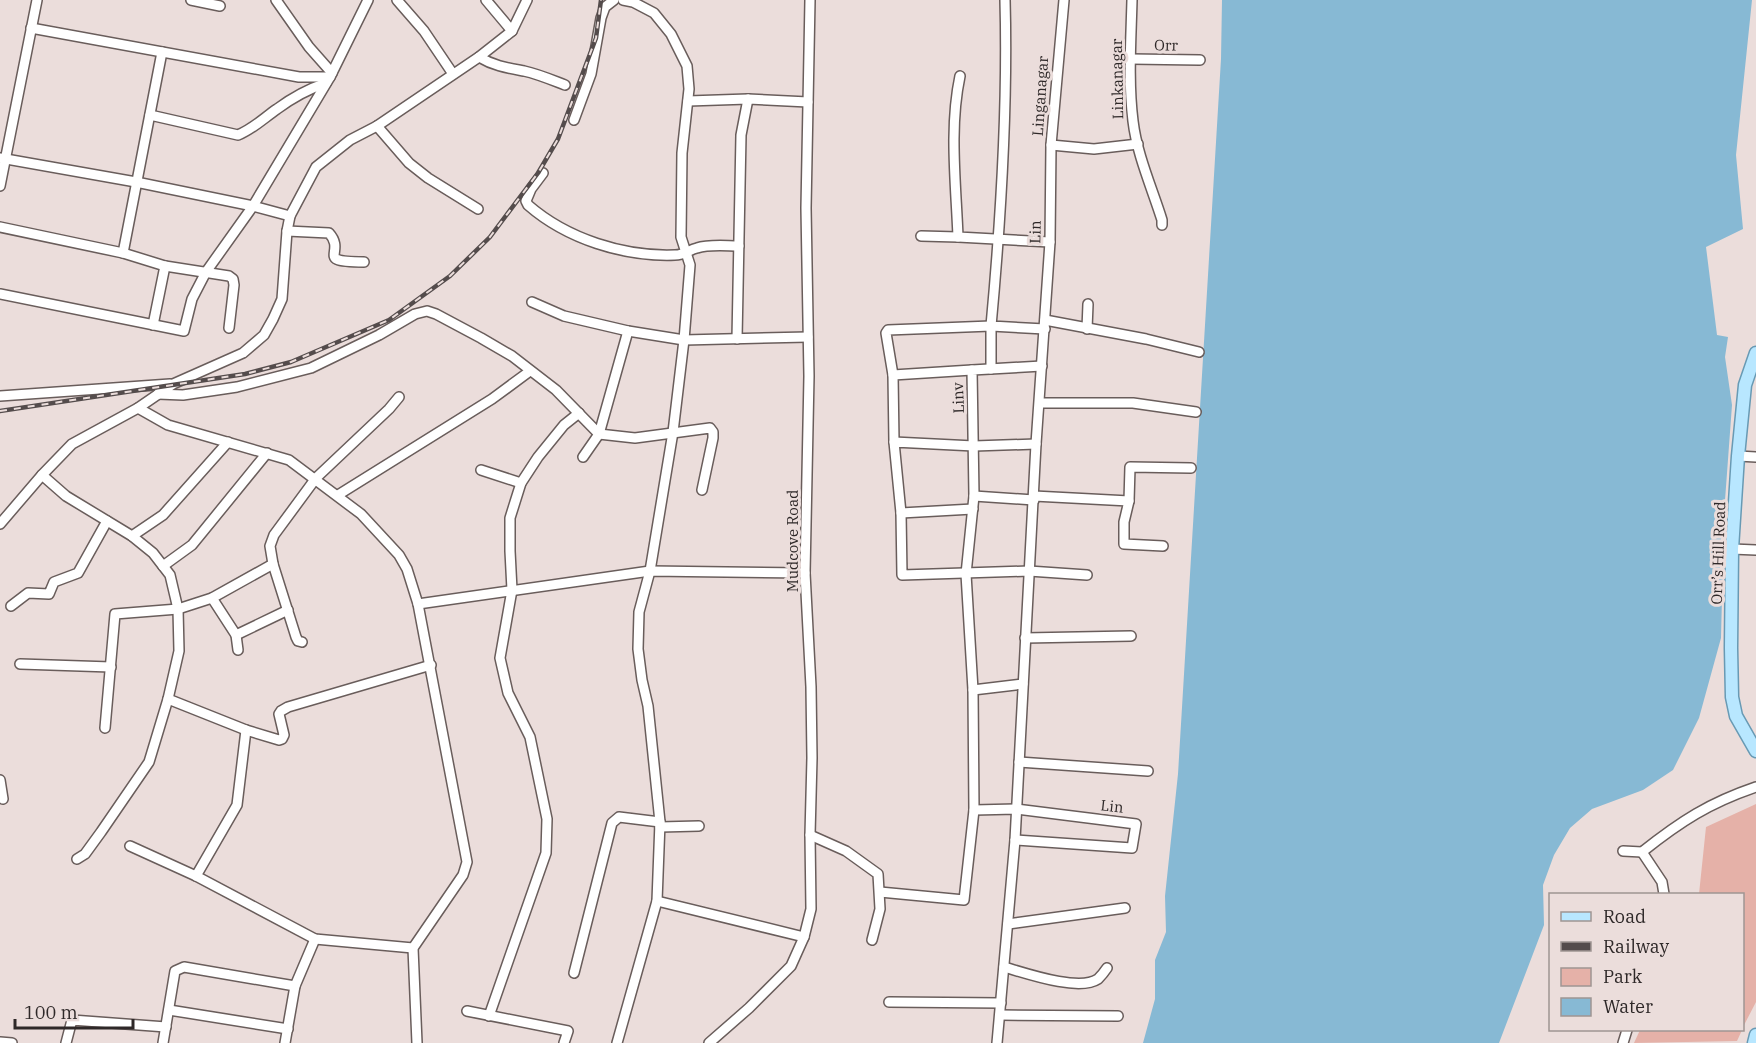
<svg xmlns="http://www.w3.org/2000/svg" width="1756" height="1043" font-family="'IBM Plex Serif',serif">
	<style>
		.green { fill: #e5b1a8 }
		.water { fill: #87b9d4 }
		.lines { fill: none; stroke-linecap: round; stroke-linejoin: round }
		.minor-casing { stroke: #695d5b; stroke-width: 12 }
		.major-casing { stroke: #689ab4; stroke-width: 15 }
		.minor { stroke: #fff; stroke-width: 9 }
		.major { stroke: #b8e7ff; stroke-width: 12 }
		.rail-casing { stroke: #544c4c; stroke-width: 4.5 }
		.rail { stroke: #ebdddb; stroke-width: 2; stroke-dasharray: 7; stroke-linecap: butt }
		.labels { text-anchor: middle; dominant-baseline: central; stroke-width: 6; stroke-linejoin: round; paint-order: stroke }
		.street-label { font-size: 15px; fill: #2e2828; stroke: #ebdddb }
	</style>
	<rect width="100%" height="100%" fill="#ebdddb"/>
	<!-- green -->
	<g class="green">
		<polygon points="1756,804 1756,1002 1742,1029 1742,894 1699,894 1706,827"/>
		<polygon points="1640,1030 1742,1030 1737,1041 1634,1043"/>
	</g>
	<!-- water -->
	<polygon class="water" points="1222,0 1752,0 1736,155 1743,229 1706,247 1717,335 1728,337 1725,357 1732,405 1724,514 1721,638 1699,718 1673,770 1643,790 1592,809 1570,828 1554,855 1543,885 1544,925 1499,1043 1143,1043 1155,999 1155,960 1166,932 1165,896 1178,774 1221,59"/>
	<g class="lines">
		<!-- minor casing -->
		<g class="minor-casing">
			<g id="minor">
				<polyline points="191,0 220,6"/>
				<polyline points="276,0 309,47 332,73"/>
				<polyline points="397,0 424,31 453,74"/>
				<polyline points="486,0 512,31"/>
				<path d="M1005,0c3,108 -4,218 -14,326l54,3"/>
				<path d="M1132,0c-1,40 -4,81 1,121 4,34 19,67 29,99v5"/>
				<polyline points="31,28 299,77 330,77"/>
				<path d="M479,57c15,9 29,11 45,14 14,3 28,9 41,14"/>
				<polyline points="1131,59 1200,60"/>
				<path d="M960,76c-11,52 -4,108 -2,161l92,5"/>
				<polyline points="688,101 748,99 808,102"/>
				<path d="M150,115l88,20c15,-6 26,-17 39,-26 15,-11 31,-20 49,-26"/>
				<polyline points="574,120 591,74 601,18 605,7 614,0"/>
				<polyline points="377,126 409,163 428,178 478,209"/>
				<polyline points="1051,145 1094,149 1138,144"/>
				<polyline points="0,158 136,182 253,206 290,216"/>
				<path d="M543,173l-12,16 -5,12 2,4c39,34 96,52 147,50 9,0 14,-5 22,-7 12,-4 29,-2 42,-2"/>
				<polyline points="0,186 37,0"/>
				<polyline points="0,227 123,253 165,266 229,276 233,279 234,285 229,328"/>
				<path d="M287,231l42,2c18,20 -16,29 35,29"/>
				<polyline points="921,236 958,237"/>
				<polyline points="123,253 162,52"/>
				<polyline points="0,294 184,331 192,299 206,272 253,206 330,77 368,0"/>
				<polyline points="532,302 564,316 628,331 684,340 808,337"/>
				<polyline points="1045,320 1146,339 1199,352"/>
				<polyline points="153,325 165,266"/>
				<polyline points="1087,329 1088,304"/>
				<polyline points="737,339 741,135 748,99"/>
				<polyline points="893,375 886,333 888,330 991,326 991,369"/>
				<polyline points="158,394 183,395 237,387 311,368 379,335 415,314 427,311 436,314 481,338 512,356 556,390 599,434 635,438 710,428 713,432 713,438 702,490"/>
				<polyline points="0,396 170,384"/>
				<polyline points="1040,403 1133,403 1196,412"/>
				<polyline points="138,408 168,425 289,460 361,514 399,555 407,569 418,604 467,862 463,875 413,948 417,1043"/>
				<polyline points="894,442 893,375 972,370"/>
				<polyline points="1036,444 974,446 894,442 901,513 902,575 1029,571 1087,575"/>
				<polyline points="1738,456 1756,457"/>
				<polyline points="583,457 599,434 628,331"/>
				<polyline points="481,470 521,483"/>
				<polyline points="338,495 492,399 530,371"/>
				<polyline points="974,496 1034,500"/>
				<polyline points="1034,496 1129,501 1124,522 1124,544 1163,546"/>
				<polyline points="1129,501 1130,467 1191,468"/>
				<polyline points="901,513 973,509"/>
				<polyline points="0,524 42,475"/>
				<polyline points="132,536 163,515 228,442"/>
				<polyline points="1732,549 1756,550"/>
				<polyline points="163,566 192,545 267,453"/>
				<polyline points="212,598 236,635 238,650"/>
				<polyline points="418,604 650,571 805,573"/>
				<polyline points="11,606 28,593 49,594 54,582 78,573 107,521"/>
				<polyline points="236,635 288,610"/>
				<polyline points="1025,638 1131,636"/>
				<polyline points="302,642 298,641 296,637 273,564 270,546 274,535 316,478 389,409 399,397"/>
				<polyline points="20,664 111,667"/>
				<polyline points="1023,684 973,690 966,574 974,496 972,370 1042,366"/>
				<polyline points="168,699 246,730 279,740 282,739 284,735 279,714 281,711 288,707 431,665"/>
				<polyline points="105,728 115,614 178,609 212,598 273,564"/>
				<polyline points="1019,762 1148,771"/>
				<polyline points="0,780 3,799"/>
				<polyline points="974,810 1016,809 1136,824 1132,848 1015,840"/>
				<polyline points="660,827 699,826"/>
				<polyline points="810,835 846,851 878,874 880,909 872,940"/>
				<polyline points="130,846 196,876 315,939 413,948"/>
				<path d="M1623,851l19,1c39,-31 67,-49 114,-65"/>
				<polyline points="1642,852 1662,882 1664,894"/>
				<polyline points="77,859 85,854 101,832 149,762 168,699 179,651 178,609 170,575 153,553 132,536 66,496 42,475 72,444 138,408 173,384 243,353 264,335 273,319 282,299 287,231 290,216 316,167 350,140 377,126 479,57 512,31 527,0"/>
				<polyline points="196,876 237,805 246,730"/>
				<polyline points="880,892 964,900 974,810 973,690"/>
				<polyline points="657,901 804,937"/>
				<polyline points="1008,924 1125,908"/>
				<path d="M1004,967c21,6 75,25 94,12 3,-3 7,-8 9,-11"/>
				<polyline points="574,973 612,823 619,817 660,822"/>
				<polyline points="889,1002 1001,1003"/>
				<polyline points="169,1010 288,1029"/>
				<polyline points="467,1011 568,1031 564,1043"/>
				<polyline points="1000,1015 1118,1016"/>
				<polyline points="489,1016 546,853 547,819 530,737 508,693 500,658 512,590 510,551 510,518 521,483 538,457 564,425 579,413"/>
				<polyline points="0,1042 12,1043"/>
				<polyline points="66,1043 72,1020 166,1027"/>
				<polyline points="163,1043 175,971 184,967 295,986"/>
				<polyline points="285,1043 295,986 315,939"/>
				<polyline points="617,1043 657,901 660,822 648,706 642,680 638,649 639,612 650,571 673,432 684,340 690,265 681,237 682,153 689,89 687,66 671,34 654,13 633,2 623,0"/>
				<polyline points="709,1043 749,1008 791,966 804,937 811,909 810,835 812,758 811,687 805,573 809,376 806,208 810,0"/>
				<polyline points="997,1043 1015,840 1036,444 1050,242 1051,145 1064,0"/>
				<polyline points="1623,1043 1627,1030"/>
			</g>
		</g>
		<!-- major casing -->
		<g class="major-casing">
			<g id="major">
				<polyline points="1756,353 1745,385 1738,456 1732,549 1731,648 1732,697 1736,716 1756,751"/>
				<polyline points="1754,1043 1756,1035"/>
			</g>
		</g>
		<!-- minor -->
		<use href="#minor" class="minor"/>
		<!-- major -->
		<use href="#major" class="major"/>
		<!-- rail casing -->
		<g class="rail-casing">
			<polyline id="rail" points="0,411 245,374 291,362 389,320 450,276 490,237 538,173 558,139 596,38 601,0"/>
		</g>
		<!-- rail -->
		<use href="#rail" class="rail"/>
	</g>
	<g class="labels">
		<!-- street labels -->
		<g class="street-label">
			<text transform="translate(1166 45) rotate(1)">Orr</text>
			<text transform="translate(1117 79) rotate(-91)">Linkanagar</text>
			<text transform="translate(1040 96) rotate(-86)">Linganagar</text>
			<text transform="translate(1035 232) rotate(-89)">Lin</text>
			<text transform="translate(958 398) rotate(-92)">Linv</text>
			<text transform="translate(792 541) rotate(-90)">Mudcove Road</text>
			<text transform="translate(1718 553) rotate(-88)">Orr’s Hill Road</text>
			<text transform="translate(1112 806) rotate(6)">Lin</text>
		</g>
	</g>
	<!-- legend -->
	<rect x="1549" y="893" width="195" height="138" fill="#ebdddb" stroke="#9f9593" stroke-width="1.5"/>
	<rect x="1561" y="912" width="30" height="9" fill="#b8e7ff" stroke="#9f9593" stroke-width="1.5"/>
	<text x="1603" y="923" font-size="18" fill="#2e2828">Road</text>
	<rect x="1561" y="942" width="30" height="9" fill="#544c4c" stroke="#9f9593" stroke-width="1.5"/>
	<text x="1603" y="953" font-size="18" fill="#2e2828">Railway</text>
	<rect x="1561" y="968" width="30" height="18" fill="#e5b1a8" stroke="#9f9593" stroke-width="1.5"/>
	<text x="1603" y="983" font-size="18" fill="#2e2828">Park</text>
	<rect x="1561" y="998" width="30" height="18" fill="#87b9d4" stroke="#9f9593" stroke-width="1.5"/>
	<text x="1603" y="1013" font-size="18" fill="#2e2828">Water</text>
	<!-- scale -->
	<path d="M15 1019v9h118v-9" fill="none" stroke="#2e2828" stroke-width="3"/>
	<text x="24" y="1019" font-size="18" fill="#2e2828" stroke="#ebdddb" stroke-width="4.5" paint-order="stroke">100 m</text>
</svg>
